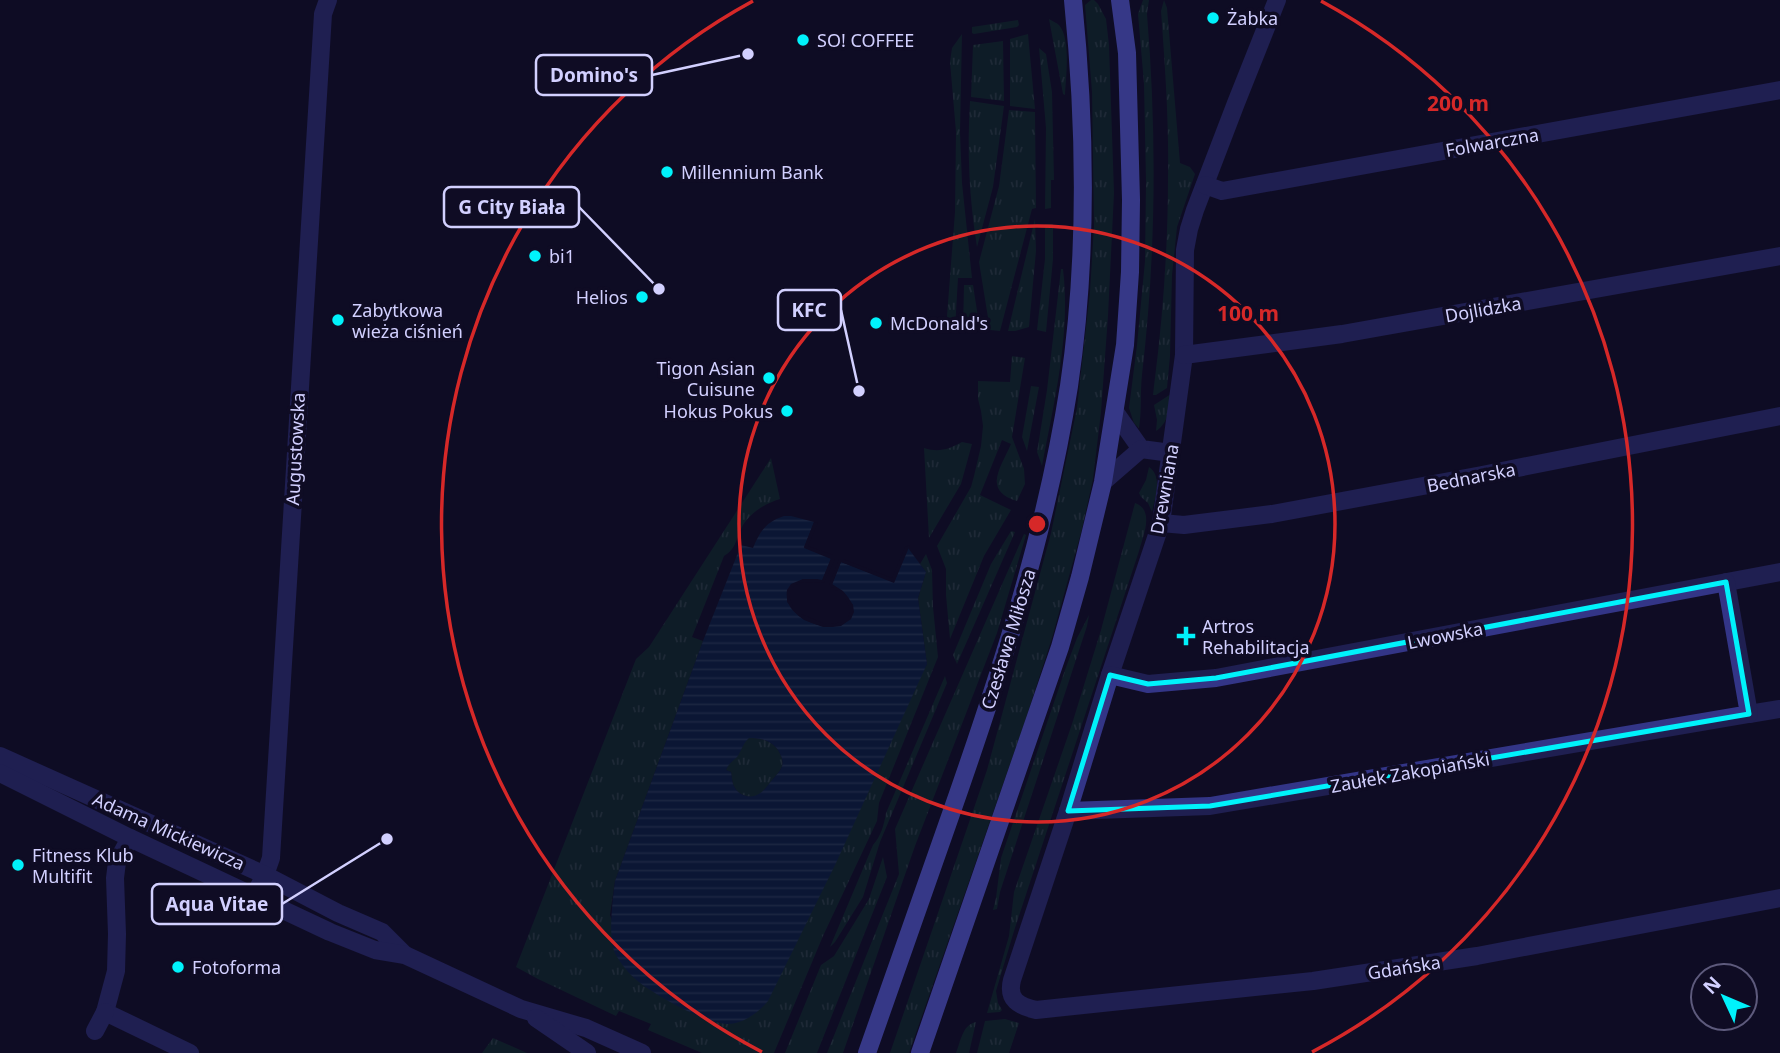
<svg xmlns="http://www.w3.org/2000/svg" width="1780" height="1053" font-family="'Noto Sans',sans-serif">
	<style>
		.grass { fill: url(#grass-tufts) }
		.water { fill: url(#water-rules); fill-rule: evenodd }
		.pier { fill: #0f0c24 }
		.lines { fill: none; stroke-linecap: round; stroke-linejoin: round }
		.minor { stroke: #333587; stroke-width: 18 }
		.tertiary { stroke: #333587; stroke-width: 18 }
		.secondary { stroke: #676dff; stroke-width: 18 }
		.marked { fill: none; stroke: #00f2fb; stroke-width: 5; stroke-linejoin: round }
		.ring { fill: none; stroke: #d62828; stroke-width: 3.5 }
		.poi-dot { fill: #00f2fb; stroke: #0f0c24; stroke-width: 2.5 }
		.labels { text-anchor: middle; dominant-baseline: central; stroke-width: 7; stroke-linejoin: round; paint-order: stroke }
		.poi-label { font-size: 18px; fill: #d2d0ff; stroke: #0f0c24; text-anchor: start }
		.street-label { font-size: 18px; fill: #d2d0ff; stroke: #0f0c24 }
		.centre { fill: #d62828; stroke: #0f0c24; stroke-width: 3.5 }
		.ring-label { font-size: 21px; text-anchor: middle; font-weight: bold; fill: #d62828; stroke: #0f0c24; stroke-width: 7; stroke-linejoin: round; paint-order: stroke }
		.leader { fill: none; stroke: #d2d0ff; stroke-width: 2.5 }
		.callout-dot { fill: #d2d0ff; stroke: #0f0c24; stroke-width: 2.5 }
		.callout { fill: #0f0c24; stroke: #d2d0ff; stroke-width: 2.5 }
		.callout-label { font-size: 19px; text-anchor: middle; font-weight: bold; fill: #d2d0ff }
	</style>
	<defs>
		<pattern id="grass-tufts" width="24" height="20" patternUnits="userSpaceOnUse" patternTransform="scale(1.75)"><rect width="24" height="20" fill="#0f2f2c"/><path d="M3 7l-1-3M5 7V3M7 7l1-3M15 17l-1-3M17 17v-4M19 17l1-3" fill="none" stroke="#314c4c"/></pattern>
		<pattern id="water-rules" width="6" height="5" patternUnits="userSpaceOnUse" patternTransform="scale(1.75)"><rect width="6" height="5" fill="#072348"/><path d="M0 2.5h6" fill="none" stroke="#2a4263"/></pattern>
	</defs>
	<rect width="100%" height="100%" fill="#0f0c24"/>
	<!-- grass -->
	<g class="grass">
		<polygon points="1091,0 1094,0 1098,4 1106,19 1109,45 1114,193 1108,316 1101,412 1093,479 1082,529 1052,638 1024,724 909,1053 890,1053 987,770 1051,533 1077,408 1090,292 1094,226 1092,92 1085,5"/>
		<path d="M1143,0h6l-2,14c10,121 9,241 -5,361 -2,18 0,35 -3,53l-5,-5 -5,-15 8,-63 8,-84 1,-79 -2,-98 -6,-70z"/>
		<path d="M1164,0l3,8 13,155 10,4 5,7 -18,53 -5,48 -2,81 -3,32 -11,7h-3l1,-9c9,-70 14,-139 14,-209 1,-55 -3,-111 -7,-166z"/>
		<path d="M1049,19c3,2 8,4 10,6 12,14 7,52 6,70l-2,-1z"/>
		<polygon points="1018,20 1019,25 1017,27 974,34 972,33 972,27"/>
		<polygon points="962,34 960,132 962,183 972,278 958,278 955,329 946,329 955,212 956,132 950,62 952,48"/>
		<polygon points="1028,34 1035,109 1010,106 1010,39"/>
		<polygon points="1003,41 1004,101 971,97 973,45"/>
		<polygon points="1039,48 1046,54 1052,92 1054,180 1051,180 1051,208 1045,209 1046,128"/>
		<path d="M970,101l34,5 -11,81 -16,60c-8,-49 -10,-96 -7,-146z"/>
		<polygon points="1009,110 1035,112 1036,208 1032,209 1000,331 990,330 979,262 999,186"/>
		<polygon points="1035,219 1036,251 1029,327 1015,331 1008,331"/>
		<polygon points="1045,224 1053,224 1053,259 1046,332 1037,330 1045,259"/>
		<path d="M1061,269h2c8,64 -9,134 -21,197l-5,-14 10,-62z"/>
		<polygon points="964,285 973,285 980,330 963,330"/>
		<path d="M1012,356l13,2 -13,79 12,32 1,15 -8,17c-35,-10 -16,-34 -6,-57l-9,-4 -22,55 31,15 -27,46 -34,83 -4,-44v-26l-9,-23 34,-59 3,-11 7,-30 2,-20 -2,-15 -3,-12v-18l32,1z"/>
		<polygon points="1031,386 1039,387 1027,451 1022,437"/>
		<path d="M1171,394c-2,14 -2,29 -15,37l1,-11 -3,-15z"/>
		<path d="M962,442l10,2 -11,40 -32,54 -5,-90c15,5 25,1 38,-6z"/>
		<path d="M771,458l9,41c-16,5 -32,15 -39,30 -5,11 -6,21 -17,27l-32,81 11,4 -88,240 -5,34 22,61 25,18 39,20 21,8 12,2 198,-360 -9,-66 8,-26 -6,-8 6,-10 6,16 1,37 5,50 -59,146 -2,18 -54,115 -49,117h-72l-54,-23 3,-6 -32,-13 -3,5 -78,-37 -22,-12 120,-308 13,-12z"/>
		<path d="M1149,467c14,10 6,30 3,45l-4,-9 -7,-6 -2,-4 7,-13z"/>
		<path d="M1135,503c20,7 8,33 4,48l-125,380 -18,60 2,12 4,7 -2,2 -13,1 22,-77 5,-44 58,-168 29,-94z"/>
		<polygon points="1011,531 1015,532 957,664 953,655 991,564"/>
		<polygon points="1024,534 1026,535 997,633 915,846 843,1053 827,1053 899,874 895,829"/>
		<polygon points="1089,615 1087,626 1000,892 997,909 993,910 996,898 1001,858 1065,670 1077,638"/>
		<path d="M945,676l2,7 -67,159 -17,55 -28,45 -5,5 43,-102c8,-9 11,-20 13,-32z"/>
		<path d="M749,738c12,0 22,2 29,12 8,13 5,18 -4,28 -9,10 -15,24 -31,17 -2,-1 -7,-4 -8,-7 -3,-4 -3,-11 -4,-16l-5,-2c2,-6 5,-7 9,-12 5,-6 8,-12 11,-19z"/>
		<polygon points="883,857 887,877 817,1053 785,1053 821,965 834,956 869,899"/>
		<polygon points="1005,1019 1019,1023 1009,1053 977,1053 985,1021"/>
		<path d="M976,1022l-7,31h-13c5,-12 6,-28 20,-31z"/>
		<polygon points="493,1038 527,1053 482,1053"/>
	</g>
	<!-- water -->
	<path class="water" d="M784,516h7l23,6 -10,25 27,11 -9,23 -19,-2 -16,11c-4,23 23,35 42,37 7,0 15,-5 22,-8l2,-14 -11,-14 -10,-6 9,-23 53,20 14,-34 18,24 -8,26 9,66 -91,199 -68,138c-10,12 -25,23 -41,23 -23,-1 -79,-32 -95,-48 -6,-6 -12,-14 -16,-21 -9,-15 -3,-57 -1,-74l88,-240 38,-96 12,3c7,-17 13,-26 31,-32zM749,738c12,0 22,2 29,12 8,13 5,18 -4,28 -9,10 -15,23 -31,17 -2,-1 -7,-4 -8,-7 -3,-4 -3,-11 -4,-16l-5,-2c3,-7 6,-8 11,-13 5,-7 6,-14 12,-19z"/>
	<!-- pier -->
	<polygon class="pier" points="814,522 818,523 808,546 833,555 835,559 824,583 810,582 799,583 794,587 789,596 793,606 801,614 823,623 832,624 842,622 848,617 850,612 849,606 845,599 840,593 829,585 839,559 843,559 892,578 905,547 910,545 894,583 841,562 832,584 843,591 848,597 853,605 854,612 851,619 841,626 832,627 823,627 804,620 799,616 787,602 787,590 791,584 803,579 817,579 822,580 831,559 804,548"/>
	<g class="lines">
		<!-- minor -->
		<g class="minor">
			<path d="M1277,0l-41,103 -41,107 -6,19 -4,21 -1,105 -23,168 -51,152 -42,136 -56,169c-5,20 7,26 24,30l277,-29 164,-25 303,-58"/>
			<polyline points="1205,185 1222,191 1780,90"/>
			<polyline points="1184,355 1342,334 1780,256"/>
			<polyline points="1115,412 1141,449 1171,453"/>
			<polyline points="1103,482 1141,449"/>
			<polyline points="1161,523 1184,525 1272,514 1482,475 1780,416"/>
			<polyline points="1110,675 1148,684 1216,678 1780,572"/>
			<polyline points="1749,714 1780,709"/>
			<polyline points="1068,811 1210,806 1749,714 1726,582"/>
			<polyline points="130,838 117,862 115,878 117,934 116,971 105,1012 190,1053"/>
			<polyline points="254,896 265,875 271,858 323,14 328,0"/>
			<polyline points="95,1031 105,1012"/>
		</g>
		<!-- tertiary -->
		<g class="tertiary">
			<polyline points="0,756 265,875 338,913 382,932 405,955"/>
			<polyline points="0,773 130,838 330,932 375,950 405,955 521,1009 586,1028 642,1053"/>
			<polyline points="536,1018 587,1053"/>
		</g>
		<!-- secondary -->
		<g class="secondary">
			<path d="M867,1053c28,-81 57,-161 85,-242 49,-140 94,-278 117,-425 19,-128 17,-257 4,-386"/>
			<polyline points="920,1053 1060,647 1080,577 1103,482 1125,345 1130,272 1131,200 1127,53 1120,0"/>
		</g>
	</g>
	<!-- marked area -->
	<path d="M0 0H1780V1053H0ZM1726,582l23,132 -539,92 -142,5 42,-136 38,9 68,-6z" fill="#0f0c24" fill-opacity=".55" fill-rule="evenodd"/>
	<path class="marked" d="M1726,582l23,132 -539,92 -142,5 42,-136 38,9 68,-6z"/>
	<!-- distance rings -->
	<g class="ring">
		<circle cx="1037" cy="524" r="298"/>
		<path d="M762 1052A595 595 0 0 1 753 1M1321 1A595 595 0 0 1 1312 1052"/>
	</g>
	<!-- markers -->
	<g class="poi-dot">
		<circle cx="1213" cy="18" r="7"/>
		<circle cx="803" cy="40" r="7"/>
		<circle cx="667" cy="172" r="7"/>
		<circle cx="535" cy="256" r="7"/>
		<circle cx="642" cy="297" r="7"/>
		<circle cx="338" cy="320" r="7"/>
		<circle cx="876" cy="323" r="7"/>
		<circle cx="769" cy="378" r="7"/>
		<circle cx="787" cy="411" r="7"/>
		<path d="M1182.5 625.5h7v7h7v7h-7v7h-7v-7h-7v-7h7z"/>
		<circle cx="18" cy="865" r="7"/>
		<circle cx="178" cy="967" r="7"/>
	</g>
	<g class="labels">
		<!-- poi labels -->
		<g class="poi-label">
			<text x="1227" y="18">Żabka</text>
			<text x="817" y="40">SO! COFFEE</text>
			<text x="681" y="172">Millennium Bank</text>
			<text x="549" y="256">bi1</text>
			<text x="628" y="297" text-anchor="end">Helios</text>
			<text x="352" y="310">Zabytkowa<tspan x="352" dy="21">wieża ciśnień</tspan></text>
			<text x="890" y="323">McDonald's</text>
			<text x="755" y="368" text-anchor="end">Tigon Asian<tspan x="755" dy="21">Cuisune</tspan></text>
			<text x="773" y="411" text-anchor="end">Hokus Pokus</text>
			<text x="1202" y="626">Artros<tspan x="1202" dy="21">Rehabilitacja</tspan></text>
			<text x="32" y="855">Fitness Klub<tspan x="32" dy="21">Multifit</tspan></text>
			<text x="192" y="967">Fotoforma</text>
		</g>
		<!-- street labels -->
		<g class="street-label">
			<text transform="translate(1492 142) rotate(-10)">Folwarczna</text>
			<text transform="translate(1483 309) rotate(-10)">Dojlidzka</text>
			<text transform="translate(295 449) rotate(-87)">Augustowska</text>
			<text transform="translate(1471 477) rotate(-11)">Bednarska</text>
			<text transform="translate(1164 489) rotate(-80)">Drewniana</text>
			<text transform="translate(1445 635) rotate(-11)">Lwowska</text>
			<text transform="translate(1008 639) rotate(-73)">Czesława Miłosza</text>
			<text transform="translate(1410 772) rotate(-10)">Zaułek Zakopiański</text>
			<text transform="translate(169 831) rotate(24)">Adama Mickiewicza</text>
			<text transform="translate(1404 967) rotate(-9)">Gdańska</text>
		</g>
	</g>
	<circle cx="1037" cy="524" r="10" class="centre"/>
	<g class="ring-label">
		<text x="1458" y="111">200 m</text>
		<text x="1248" y="321">100 m</text>
	</g>
	<!-- callouts -->
	<path class="leader" d="M748 54L652 75M659 289L579 207M859 391L841 310M387 839L282 904"/>
	<g class="callout-dot">
		<circle cx="748" cy="54" r="7"/>
		<circle cx="659" cy="289" r="7"/>
		<circle cx="859" cy="391" r="7"/>
		<circle cx="387" cy="839" r="7"/>
	</g>
	<g class="callout">
		<rect x="536" y="55" width="116" height="40" rx="7"/>
		<rect x="444" y="187" width="135" height="40" rx="7"/>
		<rect x="778" y="290" width="63" height="40" rx="7"/>
		<rect x="152" y="884" width="130" height="40" rx="7"/>
	</g>
	<g class="callout-label">
		<text x="594" y="82">Domino's</text>
		<text x="512" y="214">G City Biała</text>
		<text x="809" y="317">KFC</text>
		<text x="217" y="911">Aqua Vitae</text>
	</g>
	<!-- north arrow -->
	<g transform="translate(1724 997) rotate(314)"><circle r="33" fill="#0f0c24" stroke="#5d5a7c" stroke-width="2"/>
	<path d="M0-5L12 26L0 18L-12 26Z" fill="#00f2fb"/>
	<text y="-10" font-size="19" font-weight="bold" text-anchor="middle" fill="#d2d0ff">N</text>
	</g>
</svg>
